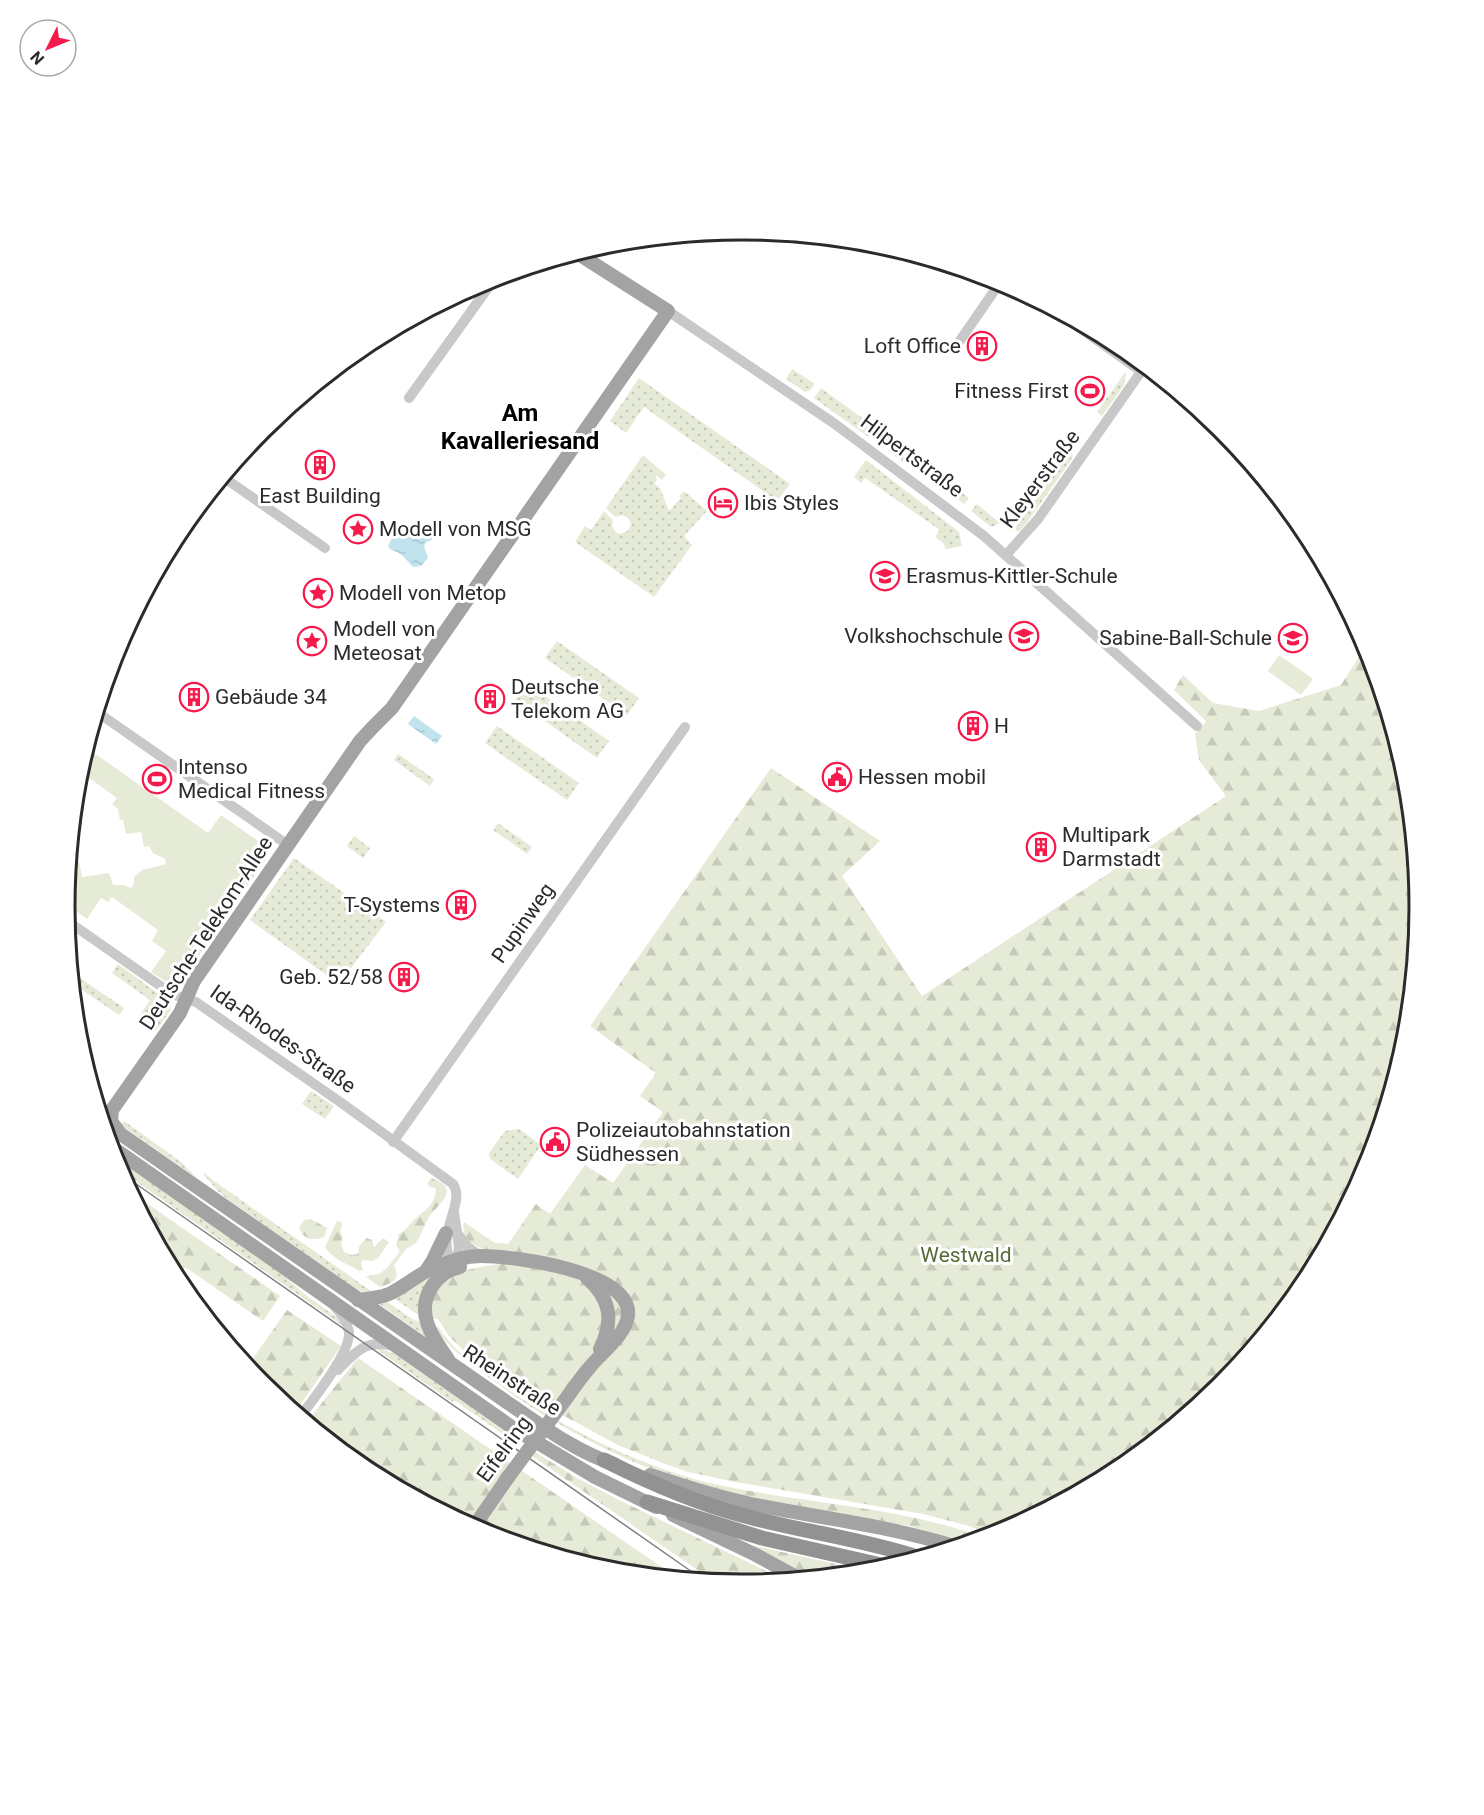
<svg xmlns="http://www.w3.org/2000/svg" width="1484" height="1815" font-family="Roboto,sans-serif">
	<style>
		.grass { fill: url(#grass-dots) }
		.forest { fill: url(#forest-firs) }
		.park { fill: #e5ebd7 }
		.water { fill: url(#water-ripples) }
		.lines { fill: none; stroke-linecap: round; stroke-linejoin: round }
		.minor { stroke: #c8c8c8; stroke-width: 10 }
		.major { stroke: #a3a3a3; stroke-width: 14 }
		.highway { stroke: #929292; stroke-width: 15 }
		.tram { stroke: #808080; stroke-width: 1.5 }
		.major-bridge { stroke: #a3a3a3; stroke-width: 14 }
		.labels { text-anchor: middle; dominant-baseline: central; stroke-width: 6; stroke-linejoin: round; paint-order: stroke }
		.poi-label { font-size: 21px; fill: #2b2b2b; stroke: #fff; text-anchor: start }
		.street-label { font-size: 21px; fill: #2b2b2b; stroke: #fff }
		.park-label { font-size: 21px; fill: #566a35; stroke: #fff }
		.quarter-label { font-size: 24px; font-weight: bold; fill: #000; stroke: #fff }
		.rim { fill: none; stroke: #2b2b2b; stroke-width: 3 }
	</style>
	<defs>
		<pattern id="grass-dots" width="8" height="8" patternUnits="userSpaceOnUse" patternTransform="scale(1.5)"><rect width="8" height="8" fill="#e5ebd7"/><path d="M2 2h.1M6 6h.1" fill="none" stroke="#c5cab9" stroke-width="1.8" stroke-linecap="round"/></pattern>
		<pattern id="forest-firs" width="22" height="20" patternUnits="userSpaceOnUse" patternTransform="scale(1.5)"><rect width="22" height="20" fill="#e5ebd7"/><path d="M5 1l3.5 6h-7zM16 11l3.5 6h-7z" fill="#c5cab9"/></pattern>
		<pattern id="water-ripples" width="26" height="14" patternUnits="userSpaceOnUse" patternTransform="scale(1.5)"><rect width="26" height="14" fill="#c0e3ee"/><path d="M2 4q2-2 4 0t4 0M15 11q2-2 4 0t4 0" fill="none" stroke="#a5c3cc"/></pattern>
	</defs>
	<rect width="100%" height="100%" fill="#fff"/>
	<!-- grass -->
	<g class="grass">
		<polygon points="792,369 815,384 810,390 805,392 786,379"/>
		<polygon points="1126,371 1124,385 1102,416 1097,412"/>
		<polygon points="639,378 790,484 777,501 644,407 626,433 610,421"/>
		<polygon points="821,388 876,428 870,436 867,436 814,398"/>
		<polygon points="895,442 914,455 907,465 888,451"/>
		<polygon points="1069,451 1073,455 1071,460 1026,524 1018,532 1015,529"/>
		<polygon points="643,455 666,475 662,480 655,474 657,480 654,483 660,488 669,511 681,498 679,496 684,491 707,511 684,536 692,545 654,597 575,542 585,526 591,530 604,511 613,520 612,526 615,532 621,534 629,530 631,523 628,518 622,515 615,517 606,508"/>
		<polygon points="866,460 959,532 962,546 946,549 943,543 935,537 940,530 865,478 861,483 854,477"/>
		<polygon points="940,475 969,498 964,504 935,482"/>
		<polygon points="977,504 1000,523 991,527 971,511"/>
		<polygon points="557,641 639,698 627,715 545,658"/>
		<polygon points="527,683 609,741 597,758 515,700"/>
		<polygon points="497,726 579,783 567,800 485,743"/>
		<polygon points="398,754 434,779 430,786 394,760"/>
		<polygon points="498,823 532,847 527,854 493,830"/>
		<polygon points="354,836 370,848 363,858 347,846"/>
		<polygon points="294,858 386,922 339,984 250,920"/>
		<polygon points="118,964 171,1003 170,1011 156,1031 142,1021 144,1018 140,1015 150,1000 112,973"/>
		<polygon points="77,976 124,1008 119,1015 72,983"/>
		<polygon points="311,1091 334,1106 325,1119 302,1104"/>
		<polygon points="124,1121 181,1162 196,1177 121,1125"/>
		<polygon points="519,1129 541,1145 518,1179 490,1159 489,1153 505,1131"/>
		<polygon points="113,1155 284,1276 303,1293 339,1319 343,1326 117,1168"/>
		<polygon points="204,1173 214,1181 374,1293 365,1293 353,1288 226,1198 218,1191 203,1174"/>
		<polygon points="435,1271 420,1316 392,1297"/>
		<polygon points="384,1300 414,1320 423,1323 429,1339 375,1301"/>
		<path d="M433,1326l5,1c17,25 40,42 65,59 61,42 127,75 198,95l-1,6c-75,-25 -143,-59 -206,-106 -23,-17 -44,-31 -61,-55z"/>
		<polygon points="375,1348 383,1349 397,1355 520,1442 516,1447 507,1441 507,1437 454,1400 452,1402"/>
	</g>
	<!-- forest -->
	<g class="forest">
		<path d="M1366,646l41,130 12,132 -13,132 -38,127 -63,117 -84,103 -103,84 -117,63 -7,2 -25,-10 -46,-12 -187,-32 -48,-10 -25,-9 -45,-18 -76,-41 -77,-52 -16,-16 -11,-17 -7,-1c-3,-47 43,-51 80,-55 -9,-4 -17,-10 -26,-13 -13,-6 -24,-11 -21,-28l31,21 13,1 28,-40 14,10 35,-49 28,18 50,-71 -23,-16 16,-23 -66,-47 181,-258 109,73 -38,35 80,120 304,-200 -27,-36 -4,-26 11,-13 -32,-31 9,-15 30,28 46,8 82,-26z"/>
		<path d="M431,1178c32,11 7,25 -2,39 -5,9 -8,18 -13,26l-10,6 -12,16c7,14 -1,18 -14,22l-14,-10 4,-2c14,2 23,-15 30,-24l-4,-6 3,-11c7,-4 9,-8 15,-14 11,-11 21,-13 22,-32l-6,-1 -3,-3z"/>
		<polygon points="128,1190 280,1296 263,1321 185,1267 176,1279"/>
		<path d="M311,1219l16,9 -3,9c-11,4 -20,3 -25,-9l5,-8z"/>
		<path d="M337,1221l4,1 1,4 -2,5 3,6 -2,6 3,9 7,3 7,-1 1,-7 7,-9 6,2 2,7 9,-9 6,4 -11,16 -5,3 -10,-1 -2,3 2,7 -4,1c-12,-8 -26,-11 -34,-24z"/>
		<polygon points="287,1310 341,1346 296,1411 308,1420 358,1358 679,1579 609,1572 482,1533 365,1471 263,1386 247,1367"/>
		<polygon points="535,1452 577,1478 619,1500 787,1581 742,1585 715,1582 532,1456"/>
		<path d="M701,1481c94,23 193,23 284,57l-16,5 -60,-17 -102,-17 -107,-22z"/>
		<polygon points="751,1545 863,1570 866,1573 812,1578"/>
	</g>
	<!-- park -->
	<g class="park">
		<polygon points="1279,655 1313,679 1301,695 1268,671"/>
		<polygon points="94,753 208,833 221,815 264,845 269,851 267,858 178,985 171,985 151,972 166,951 152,941 158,930 112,897 108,902 101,898 87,919 67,904 65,907 65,899 69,898 66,892 76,874 72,871 79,861 82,877 109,873 113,885 124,885 131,888 134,884 134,877 142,870 166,864 165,859 153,853 149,846 144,847 141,832 126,834 123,820 120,820 118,809 112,804 117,798 81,772"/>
	</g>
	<!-- water -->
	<g class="water">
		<polygon points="426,526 431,527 436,535 432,540 426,542 424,546 428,558 421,566 413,567 401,554 390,549 388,546 393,536"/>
		<polygon points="414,716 442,736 436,744 408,724"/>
	</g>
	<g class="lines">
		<!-- minor -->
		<g class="minor">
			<polyline points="1053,309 1142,372"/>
			<polyline points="668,311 835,424 984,536 1197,726"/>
			<polyline points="957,345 1001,281"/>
			<polyline points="409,398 495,278"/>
			<polyline points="223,477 325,548"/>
			<polyline points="1006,555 1038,519 1145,366"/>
			<polyline points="97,712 288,845"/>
			<path d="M66,920l106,74 24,8 147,102 110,80c14,20 -22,53 2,84"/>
			<polyline points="393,1142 685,727"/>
			<polyline points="454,1212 459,1247 456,1265"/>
			<polyline points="457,1233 468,1247 480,1256"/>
			<path d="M338,1370c18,-19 28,-31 56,-24"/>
			<path d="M300,1417c13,-17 51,-65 49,-85 -2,-11 -7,-17 -14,-25"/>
		</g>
		<!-- major -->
		<g class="major">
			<path d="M112,1128l396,275c33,22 68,49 106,61"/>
			<polyline points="119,1132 111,1121 112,1110 180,1013 194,981 360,741 373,727 392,708 668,311 577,253"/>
			<polyline points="109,1145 513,1428 595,1477 656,1507"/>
			<polyline points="426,1271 432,1262 446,1233"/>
			<path d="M587,1278c24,21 27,43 13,71"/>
			<path d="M358,1300c10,-1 21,-2 31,-6 11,-5 21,-13 31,-19 12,-8 25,-12 39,-16 7,-2 15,-3 22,-3 32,0 152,15 147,60 -3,20 -26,36 -38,51 -8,9 -15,19 -22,29"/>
			<path d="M448,1359c-16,-22 -34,-48 -15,-74 7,-10 16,-16 27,-18"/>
			<path d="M650,1475c33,11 67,22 101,29 69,14 139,22 206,43"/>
			<polyline points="673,1515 756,1555 800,1579"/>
			<polyline points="473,1528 509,1476"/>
		</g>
		<!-- highway -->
		<g class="highway">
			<path d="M604,1460c46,23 91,43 141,56 58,16 118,23 175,42"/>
			<polyline points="647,1502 762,1538 890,1567"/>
		</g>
		<!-- tram -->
		<polyline class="tram" points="119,1172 705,1581"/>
		<!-- major-bridge -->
		<polyline class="major-bridge" points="509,1476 568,1396"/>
	</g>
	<!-- icons -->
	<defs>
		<g id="building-ring" transform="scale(1.5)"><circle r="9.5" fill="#fff" stroke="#f61a4c" stroke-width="1.5"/><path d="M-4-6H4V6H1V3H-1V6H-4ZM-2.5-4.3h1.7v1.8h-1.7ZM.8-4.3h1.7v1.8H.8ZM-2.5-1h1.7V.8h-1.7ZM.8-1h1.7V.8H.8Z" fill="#f61a4c"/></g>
		<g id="stadium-ring" transform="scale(1.5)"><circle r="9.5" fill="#fff" stroke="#f61a4c" stroke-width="1.5"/><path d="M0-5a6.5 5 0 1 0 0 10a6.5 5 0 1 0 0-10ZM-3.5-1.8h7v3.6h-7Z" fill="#f61a4c"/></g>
		<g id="hotel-ring" transform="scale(1.5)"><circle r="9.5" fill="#fff" stroke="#f61a4c" stroke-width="1.5"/><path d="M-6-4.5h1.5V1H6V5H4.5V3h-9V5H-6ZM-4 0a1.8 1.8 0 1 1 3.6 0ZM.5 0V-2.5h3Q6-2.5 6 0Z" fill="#f61a4c"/></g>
		<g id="sight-ring" transform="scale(1.5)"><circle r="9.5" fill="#fff" stroke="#f61a4c" stroke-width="1.5"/><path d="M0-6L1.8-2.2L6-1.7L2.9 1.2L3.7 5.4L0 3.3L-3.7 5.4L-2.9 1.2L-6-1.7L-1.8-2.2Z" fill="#f61a4c"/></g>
		<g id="school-ring" transform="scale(1.5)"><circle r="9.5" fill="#fff" stroke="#f61a4c" stroke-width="1.5"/><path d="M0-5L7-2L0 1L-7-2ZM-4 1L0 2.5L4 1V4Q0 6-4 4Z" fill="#f61a4c"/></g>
		<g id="civic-ring" transform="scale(1.5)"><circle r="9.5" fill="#fff" stroke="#f61a4c" stroke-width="1.5"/><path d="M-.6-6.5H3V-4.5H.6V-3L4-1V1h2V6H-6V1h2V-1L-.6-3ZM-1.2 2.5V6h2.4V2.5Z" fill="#f61a4c"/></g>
	</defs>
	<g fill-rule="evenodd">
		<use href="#building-ring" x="982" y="346"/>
		<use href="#stadium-ring" x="1090" y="391"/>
		<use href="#building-ring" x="320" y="465"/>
		<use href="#hotel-ring" x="723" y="503"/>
		<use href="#sight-ring" x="358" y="529"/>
		<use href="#school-ring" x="885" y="576"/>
		<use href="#sight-ring" x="318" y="593"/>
		<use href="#school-ring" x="1024" y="636"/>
		<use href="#school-ring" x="1293" y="638"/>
		<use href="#sight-ring" x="312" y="641"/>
		<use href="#building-ring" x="194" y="697"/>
		<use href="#building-ring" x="490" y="699"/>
		<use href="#building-ring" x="973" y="726"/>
		<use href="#civic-ring" x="837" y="777"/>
		<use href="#stadium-ring" x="157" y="779"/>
		<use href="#building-ring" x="1041" y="847"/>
		<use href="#building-ring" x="461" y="905"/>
		<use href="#building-ring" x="404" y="977"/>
		<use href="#civic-ring" x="555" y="1142"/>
	</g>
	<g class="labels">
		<!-- poi labels -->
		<g class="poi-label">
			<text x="961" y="346" text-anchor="end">Loft Office</text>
			<text x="1069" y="391" text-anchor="end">Fitness First</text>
			<text x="320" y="496" text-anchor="middle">East Building</text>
			<text x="744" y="503">Ibis Styles</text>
			<text x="379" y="529">Modell von MSG</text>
			<text x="906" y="576">Erasmus-Kittler-Schule</text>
			<text x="339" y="593">Modell von Metop</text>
			<text x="333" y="629">Modell von<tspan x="333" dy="24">Meteosat</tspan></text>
			<text x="1003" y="636" text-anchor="end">Volkshochschule</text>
			<text x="1272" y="638" text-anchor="end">Sabine-Ball-Schule</text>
			<text x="511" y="687">Deutsche<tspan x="511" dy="24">Telekom AG</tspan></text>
			<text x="215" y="697">Gebäude 34</text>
			<text x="994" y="726">H</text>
			<text x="178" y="767">Intenso<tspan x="178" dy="24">Medical Fitness</tspan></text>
			<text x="858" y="777">Hessen mobil</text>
			<text x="1062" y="835">Multipark<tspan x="1062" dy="24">Darmstadt</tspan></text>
			<text x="440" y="905" text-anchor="end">T-Systems</text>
			<text x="383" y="977" text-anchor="end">Geb. 52/58</text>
			<text x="576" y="1130">Polizeiautobahnstation<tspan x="576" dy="24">Südhessen</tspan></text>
		</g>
		<!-- street labels -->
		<g class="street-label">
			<text transform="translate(912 456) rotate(37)">Hilpertstraße</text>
			<text transform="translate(1040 479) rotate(-53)">Kleyerstraße</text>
			<text transform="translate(523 923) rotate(-55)">Pupinweg</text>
			<text transform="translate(206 933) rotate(-57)">Deutsche-Telekom-Allee</text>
			<text transform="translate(283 1039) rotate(35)">Ida-Rhodes-Straße</text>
			<text transform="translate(512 1380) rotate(33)">Rheinstraße</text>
			<text transform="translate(504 1449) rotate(-54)">Eifelring</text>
		</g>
		<!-- park labels -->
		<g class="park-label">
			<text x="966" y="1255">Westwald</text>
		</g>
		<!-- quarter labels -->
		<g class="quarter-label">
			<text x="520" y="413">Am<tspan x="520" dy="28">Kavalleriesand</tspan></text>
		</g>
	</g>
	<!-- crop -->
	<path d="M0 0H1484V1815H0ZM75 907a667 667 0 1 1 1334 0a667 667 0 1 1-1334 0Z" fill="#fff" fill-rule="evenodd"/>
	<path class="rim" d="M75 907a667 667 0 1 1 1334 0a667 667 0 1 1-1334 0Z"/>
	<!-- north arrow -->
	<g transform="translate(48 48) rotate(227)"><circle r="28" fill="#ffffff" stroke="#aaaaaa" stroke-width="1.5"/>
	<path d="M0-4.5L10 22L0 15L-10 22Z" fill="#f61a4c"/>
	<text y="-9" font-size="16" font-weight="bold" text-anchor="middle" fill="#2b2b2b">N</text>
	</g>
</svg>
